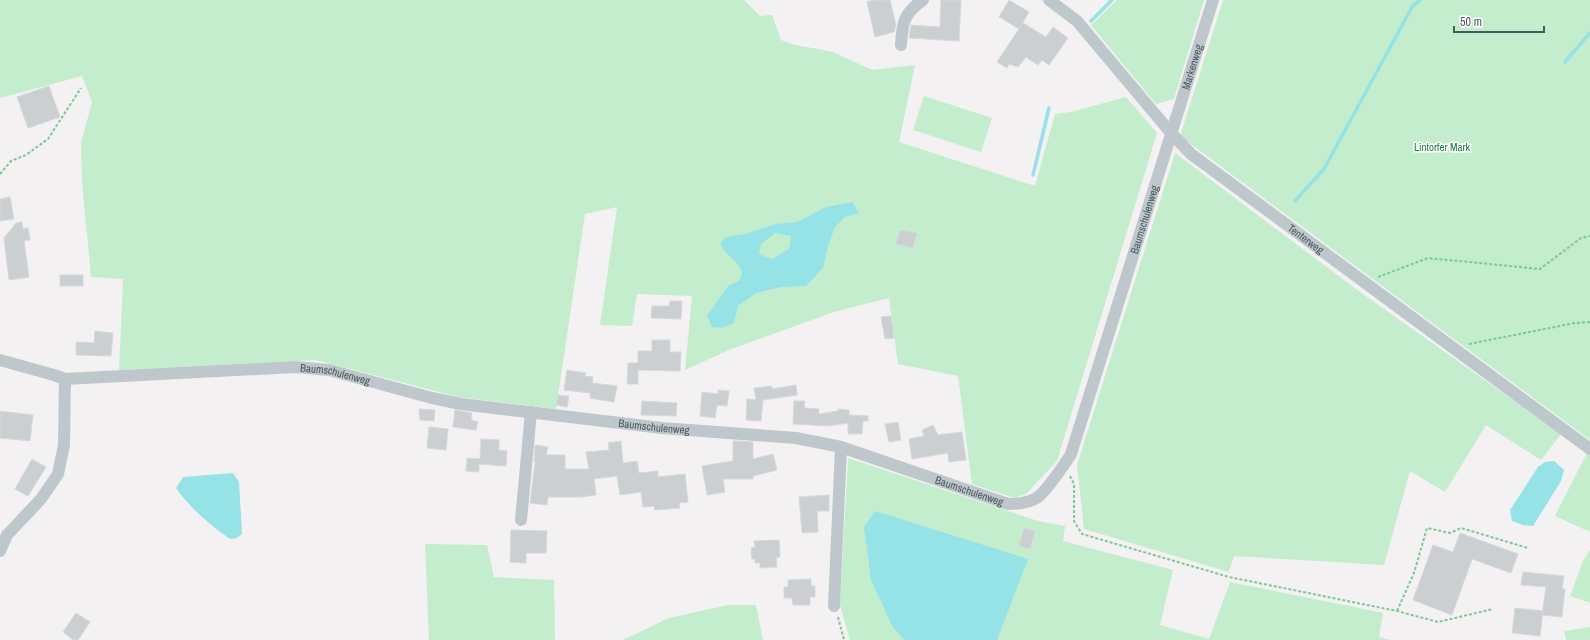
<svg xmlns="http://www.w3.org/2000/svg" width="1590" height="640" font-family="'Archivo Narrow',sans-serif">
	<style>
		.green { fill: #c4edcd }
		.water { fill: #95e3e6; fill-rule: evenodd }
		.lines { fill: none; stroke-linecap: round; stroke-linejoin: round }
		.stream { stroke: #95e3e6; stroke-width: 3.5 }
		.building { fill: #cbcfd2; stroke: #d6d9dc }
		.path { stroke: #7ec897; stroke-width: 2; stroke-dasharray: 3 2; stroke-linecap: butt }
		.minor { stroke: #bec8cc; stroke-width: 12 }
		.labels { text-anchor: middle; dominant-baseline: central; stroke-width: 3; stroke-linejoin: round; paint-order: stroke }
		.street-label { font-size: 11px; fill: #4a585d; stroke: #fff }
		.park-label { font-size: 11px; fill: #1f7b3d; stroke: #fff }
	</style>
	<rect width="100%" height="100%" fill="#f3f1f2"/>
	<!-- green -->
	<g class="green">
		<polygon points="0,0 744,0 760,16 772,15 781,40 791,44 833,52 872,70 915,65 899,142 1035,186 1055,114 1071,112 1126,97 1157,133 1057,461 1026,494 1014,498 972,484 958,376 898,364 889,298 834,312 729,350 685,370 692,296 637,294 632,326 600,325 617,207 585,214 556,409 458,397 316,360 119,370 123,279 91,277 82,182 81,143 92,102 82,76 0,98"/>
		<polygon points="1117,0 1204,0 1174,99 1156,104 1091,25"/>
		<polygon points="1223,0 1590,0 1590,440 1180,136"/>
		<polygon points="924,96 992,118 981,152 913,130"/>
		<polygon points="1175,153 1360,292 1561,434 1541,460 1486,425 1445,492 1410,471 1384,565 1234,556 1229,572 1084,529 1077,465"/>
		<polygon points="1587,453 1590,455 1590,532 1555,516"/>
		<polygon points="848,458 1038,521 1065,526 1063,541 1173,570 1160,625 1209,639 1230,582 1383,613 1379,637 1391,640 850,640 840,605"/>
		<polygon points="425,544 487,545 494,577 554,580 555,640 429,640"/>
		<polygon points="1590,550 1590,603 1570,596 1583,561"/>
		<polygon points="728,605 756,605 763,640 623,640 669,618"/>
		<polygon points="1590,627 1590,640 1566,640 1564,631"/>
	</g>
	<!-- water -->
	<g class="water">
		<path d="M852,202l7,11 -14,4 -10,10 -7,19 -5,22 -17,18 -25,1 -25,6 -18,13 -4,17 -12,5 -10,-1 -5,-11 21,-30 11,-5 3,-7c-3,-14 -17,-18 -22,-31l6,-6 19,-3 31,-10 21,-2 29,-15zM775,233l16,3 -2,13 -17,10 -13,-5 2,-10z"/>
		<polygon points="1554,461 1564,470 1561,481 1533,526 1523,525 1512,521 1510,510 1538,467 1545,462"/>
		<path d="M233,473l6,9 3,52 -5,4 -7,1c-20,-14 -40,-31 -54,-51l7,-11z"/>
		<polygon points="875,511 1028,559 997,640 904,640 892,626 871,580 864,527"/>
	</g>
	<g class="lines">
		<!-- stream -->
		<g class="stream">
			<polyline points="1091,21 1112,0"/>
			<polyline points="1565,62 1590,33"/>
			<polyline points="1033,175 1049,108"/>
			<polyline points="1295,201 1324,169 1412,7 1420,0"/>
		</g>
	</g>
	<!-- building -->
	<g class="building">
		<polygon points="874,0 890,0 896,25 894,32 875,37 867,2"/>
		<polygon points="941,0 961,0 959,41 909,38 911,25 940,27"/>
		<polygon points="1009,0 1029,12 1019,29 999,17"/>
		<polygon points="1023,23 1046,37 1053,27 1068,38 1049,65 1042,60 1038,65 1026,57 1018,67 1009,64 1007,68 997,62"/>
		<polygon points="49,86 60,117 28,128 17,97"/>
		<polygon points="10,197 14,219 0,221 0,199"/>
		<polygon points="22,222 23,229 28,228 30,240 24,241 29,277 9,280 4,238 16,223"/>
		<polygon points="900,230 917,233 913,248 896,244"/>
		<rect x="60" y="275" width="23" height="11"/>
		<polygon points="670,301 682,301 681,319 651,318 652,306 669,306"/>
		<polygon points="891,316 894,338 885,339 881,317"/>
		<polygon points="95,331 113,333 111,356 76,355 76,342 94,343"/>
		<polygon points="652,340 670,340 670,352 681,352 680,371 638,370 638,384 627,384 628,363 638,363 638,351 652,351"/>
		<polygon points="567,370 586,373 585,376 593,377 592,383 617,386 614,402 590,398 590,393 564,390"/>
		<polygon points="796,385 797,395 763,400 761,421 746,420 747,399 756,400 754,388 772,386 772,389"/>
		<polygon points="718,390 729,391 727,406 717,405 715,418 700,416 702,392 718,394"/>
		<polygon points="558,395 569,396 567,407 556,405"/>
		<polygon points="642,401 677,403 676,416 641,415"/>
		<polygon points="794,401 805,401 804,408 819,409 819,414 838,411 838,409 849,410 849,415 868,416 868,421 863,421 862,434 848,434 848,423 828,426 793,424"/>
		<polygon points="419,409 435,410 434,421 420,420"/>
		<polygon points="455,410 472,413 471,420 478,422 476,430 453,427"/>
		<polygon points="0,411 33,415 30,441 0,438"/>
		<polygon points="898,422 901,440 889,442 885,424"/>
		<polygon points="933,425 938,435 962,432 966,460 949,462 948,453 912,459 909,439 924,436 922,430"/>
		<polygon points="429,427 448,429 446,450 427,448"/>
		<polygon points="481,439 499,440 499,450 507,451 506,466 479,464 479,472 466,471 467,458 480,459"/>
		<polygon points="621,441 623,463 637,461 639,473 658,471 658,477 685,474 688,502 679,503 680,508 655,510 654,506 643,507 641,492 620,495 617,476 594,479 596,495 581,497 548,497 547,505 530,503 535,462 534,462 535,445 548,447 546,455 565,455 565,469 589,469 586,452 609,450 608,443"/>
		<polygon points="733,441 753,442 753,459 773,454 777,470 753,476 753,479 723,479 725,492 707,495 702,466 733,461"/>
		<polygon points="32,459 46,467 28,496 15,489"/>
		<polygon points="829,495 829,511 817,511 818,532 802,533 799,497"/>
		<polygon points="1024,528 1035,531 1030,549 1019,546"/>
		<polygon points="511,530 547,531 546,553 526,553 526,563 510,562"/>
		<polygon points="1460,533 1518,554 1511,573 1472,559 1452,615 1413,600 1433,545 1453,552"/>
		<polygon points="779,540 780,557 776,558 777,567 760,568 760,563 755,563 755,559 752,559 751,548 755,547 754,541"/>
		<polygon points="1523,572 1564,576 1562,589 1565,589 1562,617 1542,615 1546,587 1521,585"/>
		<polygon points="811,579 811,586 815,586 815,597 810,597 810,605 793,605 792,598 784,598 784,587 788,587 788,580"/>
		<polygon points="1515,608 1543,611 1540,636 1512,633"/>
		<polygon points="76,613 90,622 78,640 73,640 63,632"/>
	</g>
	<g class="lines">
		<!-- path -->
		<g class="path">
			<polyline points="0,174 11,161 26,155 48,139 81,88"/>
			<polyline points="1378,277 1428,258 1540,269 1581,238 1590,236"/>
			<polyline points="1469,344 1575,323 1590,322"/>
			<polyline points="1070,476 1074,484 1074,521 1082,534 1229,577 1397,611 1438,622 1493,609"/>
			<polyline points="1397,611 1414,573 1427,528 1450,533 1461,528 1528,548"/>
			<polyline points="838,617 844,640"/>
		</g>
		<!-- minor -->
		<g class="minor">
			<path id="s1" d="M1049,0l28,21 94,112 20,21 399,295"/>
			<path d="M901,45c1,-22 3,-32 22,-45"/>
			<polyline points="0,360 54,375 65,379"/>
			<polyline points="521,520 531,412"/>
			<path id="s2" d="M0,551l7,-16 34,-36 17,-25 6,-29 1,-66 230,-12 34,3 103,28 29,6 201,24 134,10 45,9 167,57c10,0 22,-1 30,-7 8,-6 27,-33 33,-43l142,-454"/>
			<polyline points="834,606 841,447"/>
		</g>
	</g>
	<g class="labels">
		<!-- street labels -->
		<g class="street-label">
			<text stroke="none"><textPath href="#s2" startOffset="1644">Markenweg</textPath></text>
			<text stroke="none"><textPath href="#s2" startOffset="1484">Baumschulenweg</textPath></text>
			<text stroke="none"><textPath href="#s1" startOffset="353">Tenterweg</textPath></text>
			<text stroke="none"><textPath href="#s2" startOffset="464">Baumschulenweg</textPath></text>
			<text stroke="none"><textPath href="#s2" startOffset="788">Baumschulenweg</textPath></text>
			<text stroke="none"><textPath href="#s2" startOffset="1112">Baumschulenweg</textPath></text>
		</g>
		<!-- park labels -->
		<g class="park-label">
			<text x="1442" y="147">Lintorfer Mark</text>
		</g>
	</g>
	<!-- scale -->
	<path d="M1454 26v6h90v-6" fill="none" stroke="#4a585d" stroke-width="2"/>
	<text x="1460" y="26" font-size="12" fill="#4a585d" stroke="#ffffff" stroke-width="3" paint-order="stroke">50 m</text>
</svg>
